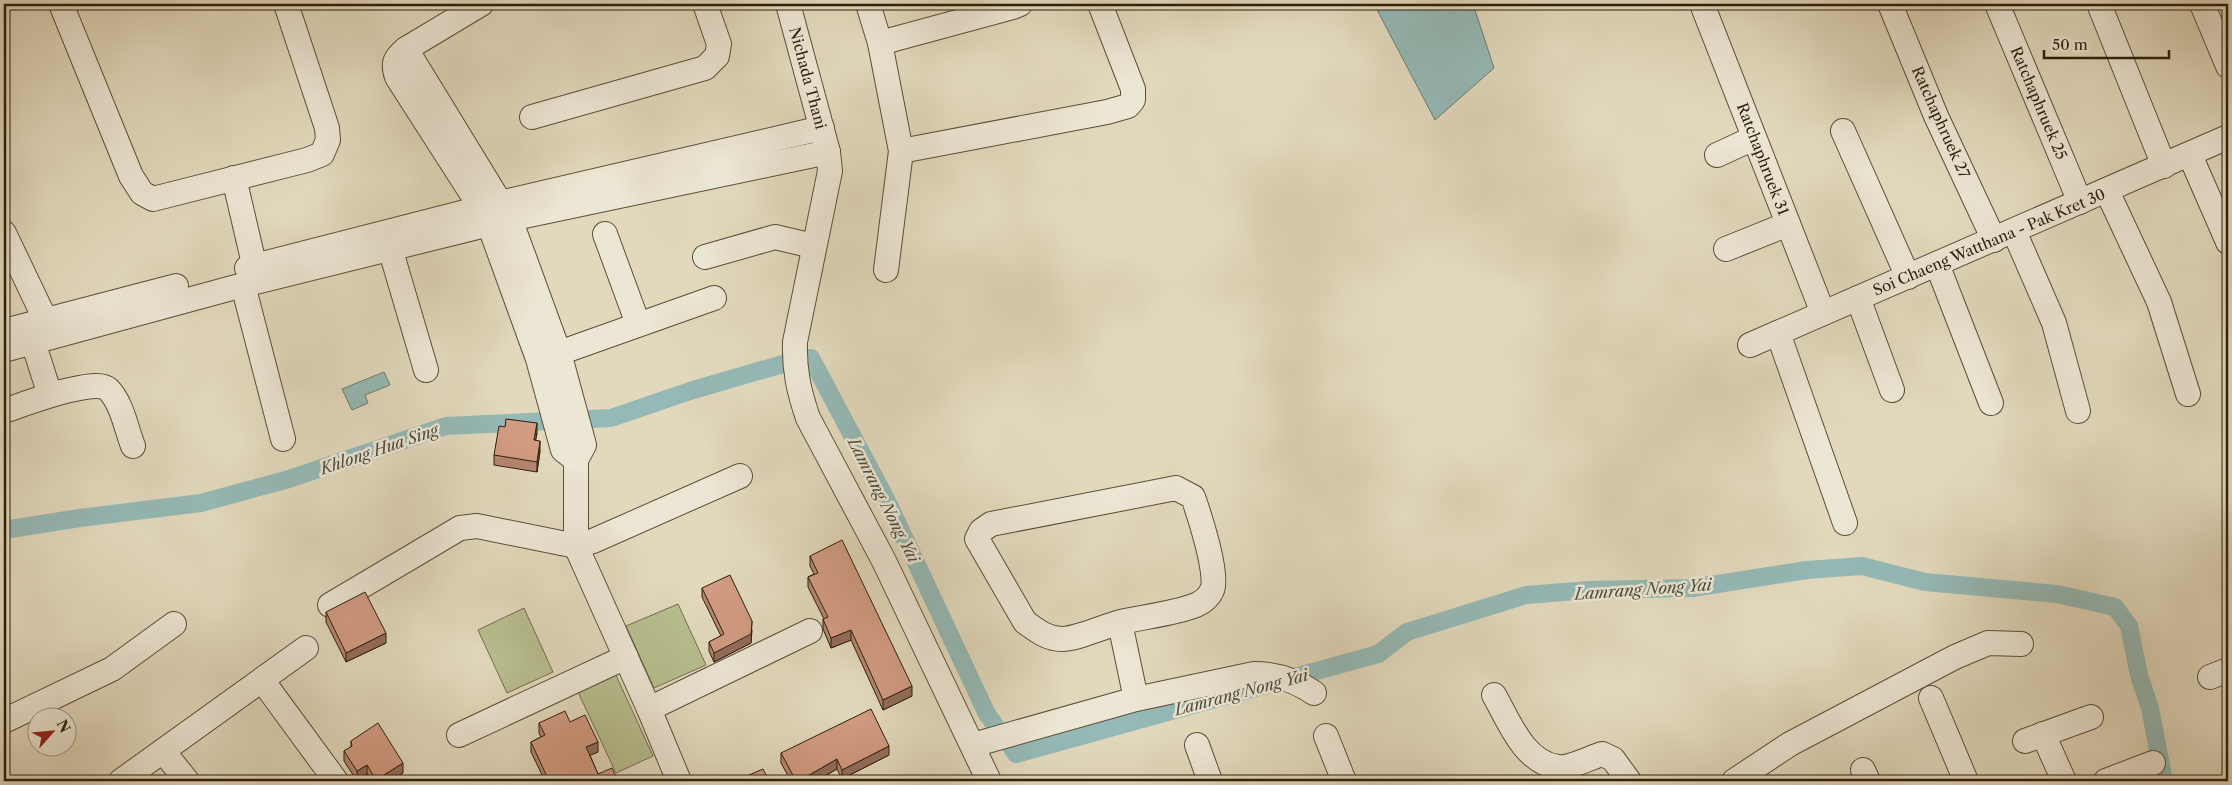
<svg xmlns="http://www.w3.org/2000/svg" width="2232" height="785" font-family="'Libre Caslon Text',serif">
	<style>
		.green { fill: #b7be8f; stroke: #726e4e }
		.water { fill: #95b9b6; stroke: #6b7b72 }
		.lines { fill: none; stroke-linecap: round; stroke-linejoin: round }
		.canal { stroke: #95b9b6; stroke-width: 18 }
		.minor-casing { stroke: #5a4e38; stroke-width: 26 }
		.minor { stroke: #ece6d4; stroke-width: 24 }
		.wall { fill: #b58570; stroke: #2c1f0c }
		.shaded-wall { fill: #936c5b; stroke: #2c1f0c }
		.building { fill: #d29b82; stroke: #2c1f0c }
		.labels { text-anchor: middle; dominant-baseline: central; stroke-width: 5; stroke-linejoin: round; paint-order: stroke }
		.street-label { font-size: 15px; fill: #2c1f0c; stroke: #ece6d4 }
		.water-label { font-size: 16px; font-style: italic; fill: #4c4d3f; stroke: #ece6d4 }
	</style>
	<rect width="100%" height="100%" fill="#e2d9bd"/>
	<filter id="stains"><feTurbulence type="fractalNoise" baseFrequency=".004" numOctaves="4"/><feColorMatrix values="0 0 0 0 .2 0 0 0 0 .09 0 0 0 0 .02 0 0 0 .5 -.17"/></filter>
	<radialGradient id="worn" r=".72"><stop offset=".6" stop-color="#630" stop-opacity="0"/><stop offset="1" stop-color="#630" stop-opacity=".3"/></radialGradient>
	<!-- green -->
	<g class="green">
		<polygon points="678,604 706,665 654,688 626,626"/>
		<polygon points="524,608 553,672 507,693 478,630"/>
		<polygon points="615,673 653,756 616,773 577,690"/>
	</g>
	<!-- water -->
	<g class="water">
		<polygon points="1374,4 1473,4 1494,68 1435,120"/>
		<polygon points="384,372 390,385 365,395 368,403 352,410 342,389"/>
	</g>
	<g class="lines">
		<!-- canal -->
		<g class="canal">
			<polyline points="808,358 811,358 887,501 987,714 995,725"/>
			<polyline points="4,530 80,518 201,503 289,479 446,426 611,418 693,390 783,364"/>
			<polyline points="1012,748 1016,754 1378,654 1407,632 1526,595 1589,590 1692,588 1807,570 1862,566 1925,582 2057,594 2115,607 2129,626 2139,675 2150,708 2164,781"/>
		</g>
		<!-- minor casing -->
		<g class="minor-casing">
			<g id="minor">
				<polyline points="61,4 131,176 142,193 153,199 307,160 322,154 328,140 327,128 286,4"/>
				<path d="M481,4l-75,45c-11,9 -14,14 -9,28l84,131 8,16 49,135 25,91 13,10"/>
				<path d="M788,4l40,148 2,19 -35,171c-1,28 4,50 13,76l76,143 105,220"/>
				<polyline points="868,4 880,43 901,151 886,270"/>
				<polyline points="1702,4 1823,313"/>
				<polyline points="1890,4 1936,116 1994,240"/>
				<polyline points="1997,4 2080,202"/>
				<polyline points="2099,4 2164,166"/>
				<polyline points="2202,4 2228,66"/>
				<polyline points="880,43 1013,7 1020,4"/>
				<polyline points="406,49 510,219 559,353 584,445 576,460 576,546 649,709 679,781"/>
				<polyline points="532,117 705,68 717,56 719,44 705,4"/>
				<polyline points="1843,131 1908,277"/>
				<polyline points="901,151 1107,112 1128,106 1133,100 1133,89 1100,4"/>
				<polyline points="1717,155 1754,138"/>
				<polyline points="2190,155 2228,242"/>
				<polyline points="234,178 258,281"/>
				<polyline points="2107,191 2159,302 2188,394"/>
				<polyline points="2014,231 2054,323 2078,411"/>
				<polyline points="4,233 45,319 33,342 50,395"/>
				<polyline points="605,234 638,324"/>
				<polyline points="390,248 426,370"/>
				<polyline points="1726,249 1788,224"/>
				<polyline points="705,257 775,237 813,246"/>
				<polyline points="1937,264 1991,403"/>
				<polyline points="247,268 500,203 822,128"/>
				<polyline points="243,285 283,439"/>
				<polyline points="1858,298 1892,390"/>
				<polyline points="4,331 176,286"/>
				<polyline points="1778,333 1845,523"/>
				<polyline points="1750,345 2228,137"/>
				<polyline points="4,350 243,285 510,219 828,152"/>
				<polyline points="559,353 714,298"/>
				<path d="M4,411c18,-6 90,-34 104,-22 14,14 18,39 25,57"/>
				<path d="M1176,488l17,9c6,17 26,78 19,93 -3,7 -9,12 -16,15 -19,8 -53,12 -75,17 -16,4 -44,17 -59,17 -15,0 -26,-9 -37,-17l-48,-83 4,-8 10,-7z"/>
				<polyline points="330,605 460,528 477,526 576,546 593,541 740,476"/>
				<polyline points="2210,677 2228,670"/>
				<polyline points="262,680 336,781"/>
				<path d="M1494,695c15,26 30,68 64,72 10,2 34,-10 44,-13l11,5 16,22"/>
				<polyline points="1931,698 1966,781"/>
				<path d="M1136,699l118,-25c23,0 41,6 60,19"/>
				<polyline points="649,709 810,631"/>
				<polyline points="4,721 112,669 174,624"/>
				<polyline points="2043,734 2064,781"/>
				<polyline points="459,735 626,657"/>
				<polyline points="1326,736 1344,781"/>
				<polyline points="2025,741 2091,717"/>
				<polyline points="973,745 1136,699 1120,623"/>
				<polyline points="1197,745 1210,781"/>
				<polyline points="163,751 187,781"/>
				<polyline points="1863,770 1868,781"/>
				<polyline points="121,781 306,648"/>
				<polyline points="1734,781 1790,744 1955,657 1988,643 2021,644"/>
				<polyline points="2106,781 2153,763"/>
			</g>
		</g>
		<!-- minor -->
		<use href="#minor" class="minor"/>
	</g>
	<!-- wall -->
	<g class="wall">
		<polygon points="537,433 535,441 540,451 537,472 494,465 494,455"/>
		<polygon points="810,556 912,696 883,710 851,640 831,648 823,629 823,619 824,619 808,587 808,577 814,574 810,566"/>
		<polygon points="702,588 752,630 751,643 714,662 709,651 709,642 721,636 702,597"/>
		<polygon points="326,612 386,643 346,662 326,622"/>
		<polygon points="570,722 598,752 590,755 598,774 618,781 545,781 531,752 531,742 541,737 539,733 539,723"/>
		<polygon points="351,741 403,773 390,781 371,781 367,774 357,781 344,761 344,751 351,747"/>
		<polygon points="781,753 889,755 842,779 837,769 816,781 791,781 781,763"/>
	</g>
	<!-- shaded-wall -->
	<g class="shaded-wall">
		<polygon points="537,423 537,433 534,450 534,440"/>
		<polygon points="540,441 540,451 537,472 537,462"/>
		<polygon points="752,621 751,643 714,662 714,653"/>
		<polygon points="851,630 851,640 831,648 831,638"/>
		<polygon points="386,633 386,643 346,662 346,653"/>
		<polygon points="912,686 912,696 883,710 883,700"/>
		<polygon points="598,742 598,752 586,757 586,747"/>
		<polygon points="889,746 889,755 842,779 842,770"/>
		<polygon points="837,759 837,769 816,781 799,781"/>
		<polygon points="403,763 403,773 390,781 376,781 376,780"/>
		<polygon points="367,765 367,774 357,781 357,771"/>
	</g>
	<!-- building -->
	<g class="building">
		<polygon points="506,419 537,423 534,440 540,441 537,462 494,455 499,426 505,427"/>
		<polygon points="842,540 912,686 883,700 851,630 831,638 823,619 828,617 808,577 818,573 810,556"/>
		<polygon points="730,575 752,621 751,634 714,653 709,642 724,634 702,588"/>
		<polygon points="365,592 386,633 346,653 326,612"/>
		<polygon points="871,709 889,746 842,770 837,759 799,781 796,781 781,753"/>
		<polygon points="565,711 570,722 585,715 598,742 586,747 598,774 612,768 618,781 549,781 531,742 545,735 539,723"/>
		<polygon points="378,723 403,763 376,780 367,765 357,771 344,751 352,746 351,741"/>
		<polygon points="763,769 769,781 735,781"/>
	</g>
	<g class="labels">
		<!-- street labels -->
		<g class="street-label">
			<text transform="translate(808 78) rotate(75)">Nichada Thani</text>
			<text transform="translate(2039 103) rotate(67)">Ratchaphruek 25</text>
			<text transform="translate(1941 122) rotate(66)">Ratchaphruek 27</text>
			<text transform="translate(1763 159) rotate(69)">Ratchaphruek 31</text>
			<text transform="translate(1989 242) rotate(-23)">Soi Chaeng Watthana - Pak Kret 30</text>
		</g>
		<!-- water labels -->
		<g class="water-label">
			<text transform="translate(379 449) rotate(-19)">Khlong Hua Sing</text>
			<text transform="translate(884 500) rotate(63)">Lamrang Nong Yai</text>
			<text transform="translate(1643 589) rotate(-4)">Lamrang Nong Yai</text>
			<text transform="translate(1241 692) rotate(-15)">Lamrang Nong Yai</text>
		</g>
	</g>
	<!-- margin -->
	<rect width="2232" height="785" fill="none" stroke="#e2d9bd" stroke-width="20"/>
	<rect x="5" y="5" width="2222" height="775" fill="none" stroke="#2c1f0c" stroke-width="2.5"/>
	<rect x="10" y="10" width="2212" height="765" fill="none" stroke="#2c1f0c"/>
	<!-- north arrow -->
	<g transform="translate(52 732) rotate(63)"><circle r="24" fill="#ece6d4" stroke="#9f9684"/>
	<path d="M0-4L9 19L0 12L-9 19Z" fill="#8f2418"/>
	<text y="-8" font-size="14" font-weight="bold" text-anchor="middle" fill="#2c1f0c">N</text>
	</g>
	<!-- scale -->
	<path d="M2044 50v8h125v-8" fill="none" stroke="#2c1f0c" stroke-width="2.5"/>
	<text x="2052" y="50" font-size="15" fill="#2c1f0c" stroke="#ece6d4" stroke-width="4" paint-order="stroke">50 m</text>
	<rect width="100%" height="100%" filter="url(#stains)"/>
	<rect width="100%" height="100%" fill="url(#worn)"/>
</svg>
